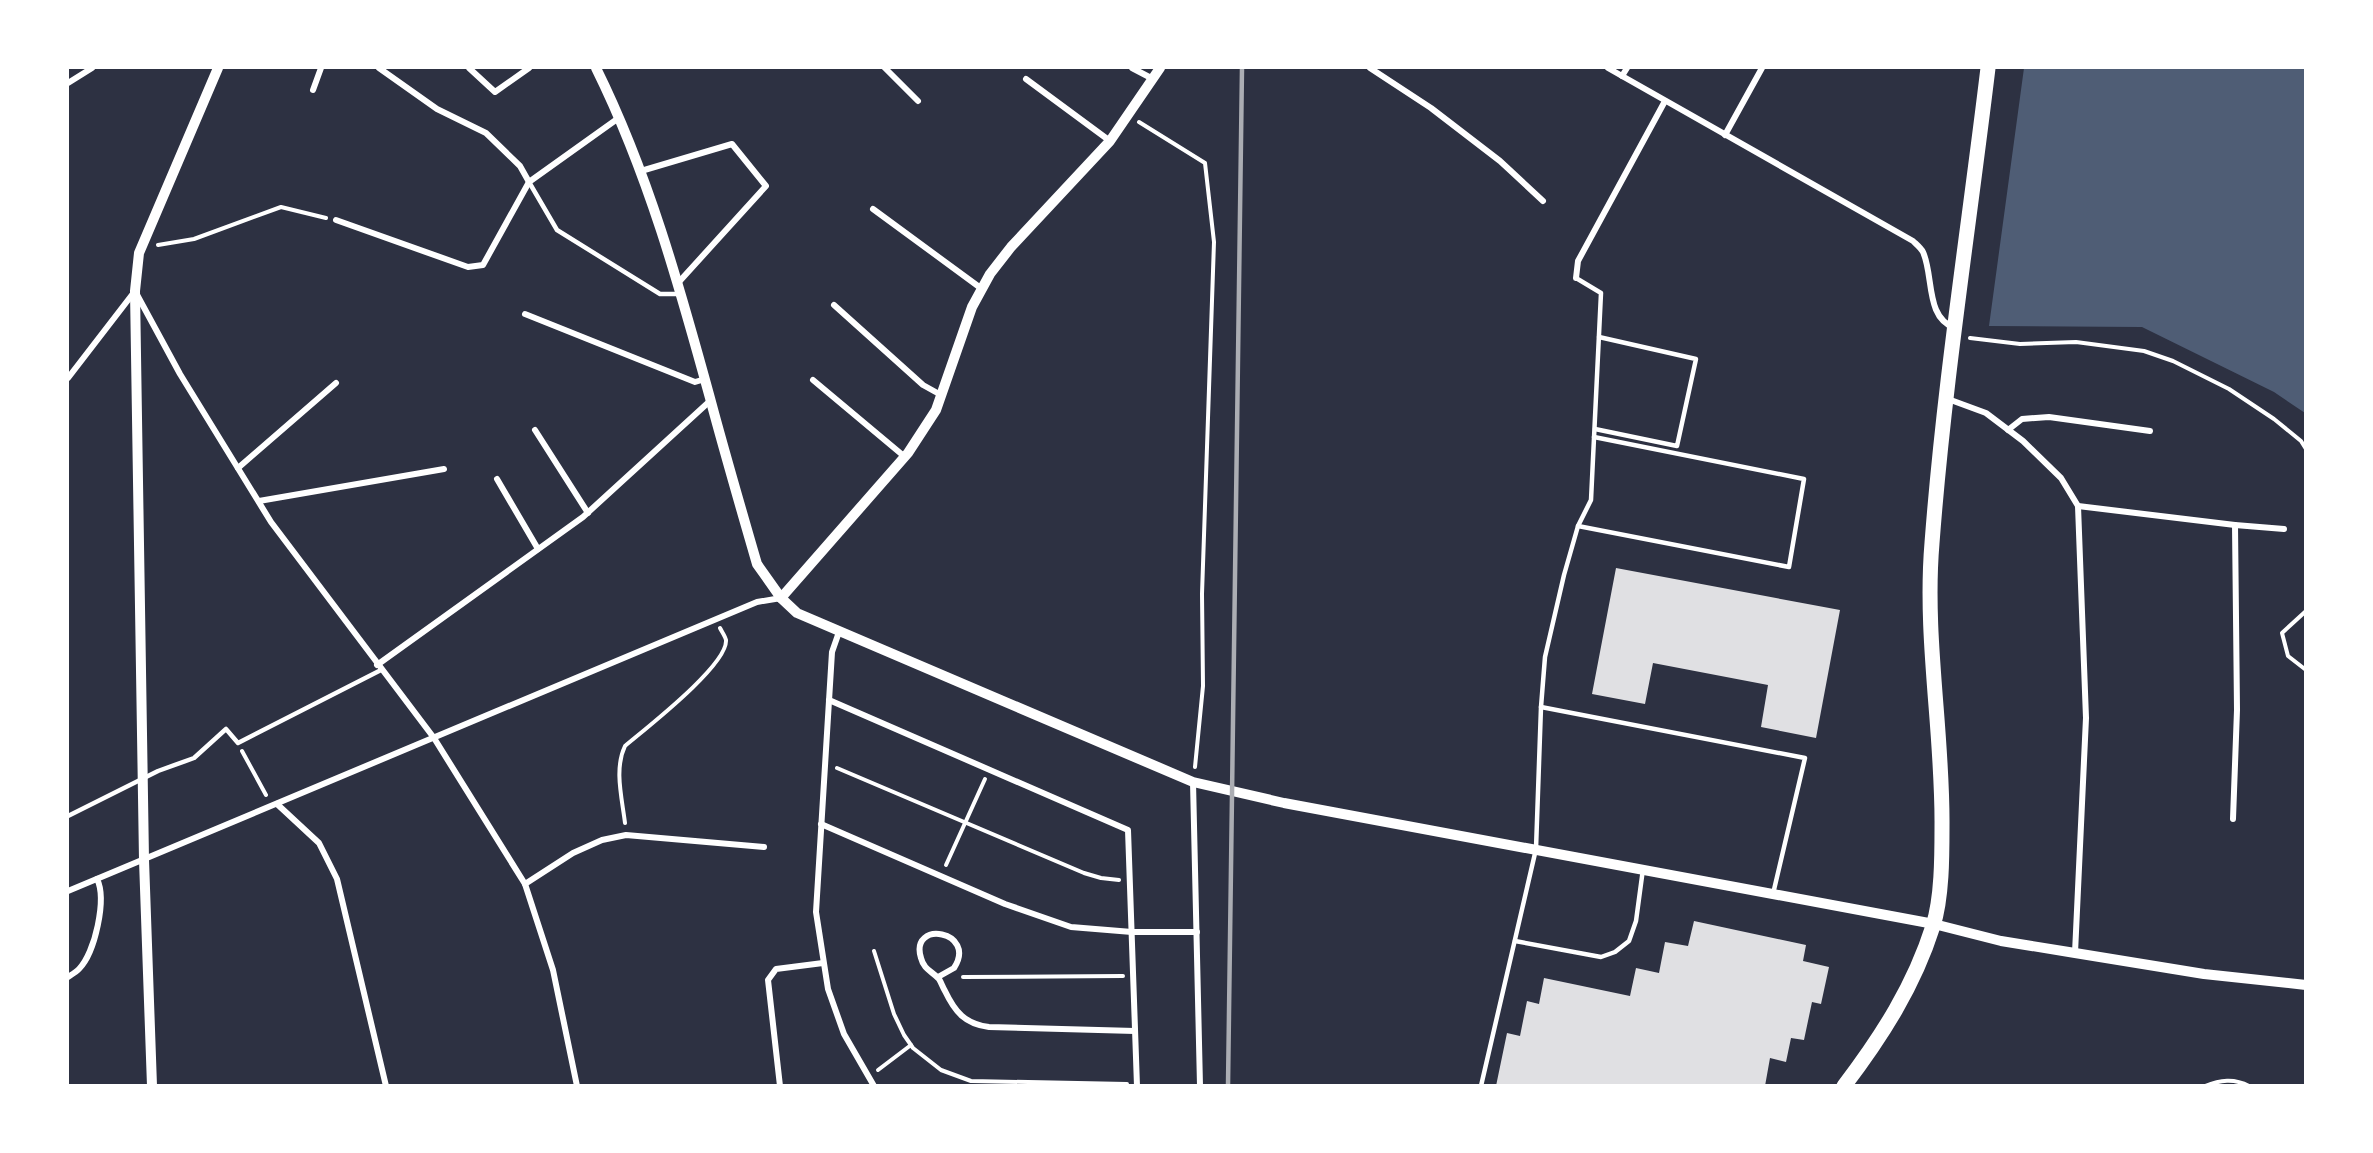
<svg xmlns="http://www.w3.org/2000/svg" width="2373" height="1153" font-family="'PT Sans Narrow',sans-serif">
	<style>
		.water { fill: #4f5d75 }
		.building { fill: #e0e0e3 }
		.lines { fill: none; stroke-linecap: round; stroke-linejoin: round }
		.path { stroke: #fff; stroke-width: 4 }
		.service { stroke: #fff; stroke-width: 4.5 }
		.minor { stroke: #fff; stroke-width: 6 }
		.tertiary { stroke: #fff; stroke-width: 10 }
		.primary { stroke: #fff; stroke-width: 15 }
		.rail { stroke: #abadb3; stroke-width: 4.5 }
	</style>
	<rect width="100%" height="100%" fill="#2d3142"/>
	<!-- water -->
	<polygon class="water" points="2024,68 2305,68 2305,413 2274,392 2142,327 1989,326"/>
	<!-- building -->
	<g class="building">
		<polygon points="1616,568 1840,610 1816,738 1761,727 1768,685 1653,663 1645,704 1592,694"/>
		<polygon points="1694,921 1806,945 1803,961 1829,967 1821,1004 1812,1002 1804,1040 1791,1038 1786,1062 1770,1058 1765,1086 1496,1086 1507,1033 1520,1036 1527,1001 1539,1004 1544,978 1630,996 1636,968 1659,973 1665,942 1688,946"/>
	</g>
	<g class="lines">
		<!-- path -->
		<g class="path">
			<polyline points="1139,122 1205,163 1214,242 1202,594 1203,686 1195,767"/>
			<polyline points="158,245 194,239 281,207 326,218"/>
			<polyline points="1970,338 2020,344 2076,342 2144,351 2173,361 2229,389 2274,419 2301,441 2306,449"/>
			<polyline points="2306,611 2282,633 2288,656 2306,670"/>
			<polyline points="242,751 266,795"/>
			<polyline points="837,768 1084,873 1101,878 1119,880"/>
			<path d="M625,823c-3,-25 -11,-54 0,-77 20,-17 103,-81 101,-106 -1,-4 -4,-8 -6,-12"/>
			<polyline points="946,865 985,779"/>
			<polyline points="874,951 894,1014 904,1035 913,1048 941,1070 971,1081 1127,1084"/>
			<polyline points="963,977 1123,976"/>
			<polyline points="878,1070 911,1045"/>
			<path d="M2205,1086c15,-6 29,-8 44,0"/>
		</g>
		<!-- service -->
		<g class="service">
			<polyline points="529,182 557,230 660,294 679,294"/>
			<polyline points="1595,429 1677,446 1696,359 1599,337"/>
			<polyline points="1578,526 1789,567 1804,479 1594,437"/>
			<polyline points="1541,707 1805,758 1773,894"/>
			<polyline points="68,816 158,771 194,758 226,729 238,743 381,670"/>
			<polyline points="1515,941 1601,957 1615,952 1629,941 1636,921 1643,869"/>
			<polyline points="1481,1086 1536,849 1541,707 1545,657 1564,575 1578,526 1591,500 1601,293 1576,278"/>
		</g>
		<!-- minor -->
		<g class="minor">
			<polyline points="379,68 437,109 486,133 520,166 529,182"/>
			<polyline points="469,68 495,92 529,68"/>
			<polyline points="885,68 918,101"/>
			<polyline points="1132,68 1153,79"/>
			<polyline points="1370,68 1431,108 1500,161 1543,201"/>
			<path d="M1608,68l305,173c3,3 8,7 10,11 11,24 2,66 32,76"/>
			<polyline points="1622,76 1627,68"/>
			<polyline points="1026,79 1110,141"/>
			<polyline points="68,83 92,68"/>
			<polyline points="313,90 321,68"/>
			<polyline points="1725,135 1762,68"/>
			<polyline points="641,171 732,144 766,186 678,283"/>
			<polyline points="873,209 982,289"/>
			<polyline points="336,220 468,267 483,265 529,182 620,117"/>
			<polyline points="1576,278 1578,261 1665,101"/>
			<polyline points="834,305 923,385 941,395"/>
			<polyline points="525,314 695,382 705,379"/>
			<polyline points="68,378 135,291 180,374 271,522 434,738 525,884 553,970 577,1086"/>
			<polyline points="813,380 905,457"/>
			<polyline points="1948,399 1986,413 2023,441 2061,478 2078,506 2086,718 2075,953"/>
			<polyline points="535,430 588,513"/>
			<polyline points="2008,430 2022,419 2049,417 2150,431"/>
			<polyline points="238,468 336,383"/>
			<polyline points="497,479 538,549"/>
			<polyline points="259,501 444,469"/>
			<polyline points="2078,506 2235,525 2237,710 2233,819"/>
			<polyline points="2235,525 2284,529"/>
			<polyline points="839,632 832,652 816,912 828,989 844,1034 874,1086"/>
			<polyline points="377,665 583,517 711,400"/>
			<polyline points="829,700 1128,830 1137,1086"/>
			<polyline points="1193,782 1200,1086"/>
			<polyline points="277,804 319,843 337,879 386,1086"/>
			<polyline points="821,824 1005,904 1071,927 1132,932 1197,932"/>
			<polyline points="525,884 573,853 602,840 626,835 764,847"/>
			<polyline points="68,891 757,602 781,598"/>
			<path d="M68,977c3,-2 8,-5 11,-8 16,-16 28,-70 18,-90"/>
			<path d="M938,977l16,-9c24,-37 -45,-49 -33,-10 3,12 11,13 18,21 2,3 4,9 6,12 10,21 20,33 44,36l146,4"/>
			<polyline points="780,1086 768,980 776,969 823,963"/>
		</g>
		<!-- tertiary -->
		<g class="tertiary">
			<path d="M596,68c52,105 83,217 114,330 15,56 31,111 47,166l24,34 16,15 396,169 91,21 650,121 67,17 74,12 129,21 102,11"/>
			<polyline points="781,598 908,453 936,410 972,307 990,274 1011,247 1110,141 1160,68"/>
			<polyline points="152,1086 144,860 135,291 139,253 218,68"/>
		</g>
		<!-- primary -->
		<path class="primary" d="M1844,1086c38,-50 70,-100 89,-160 9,-28 9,-70 9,-99 1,-95 -18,-189 -10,-284 12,-159 37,-317 56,-475"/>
		<!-- rail -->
		<polyline class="rail" points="1228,1086 1242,68"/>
	</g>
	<!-- border -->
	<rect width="2373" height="1153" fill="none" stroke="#ffffff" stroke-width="138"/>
</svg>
